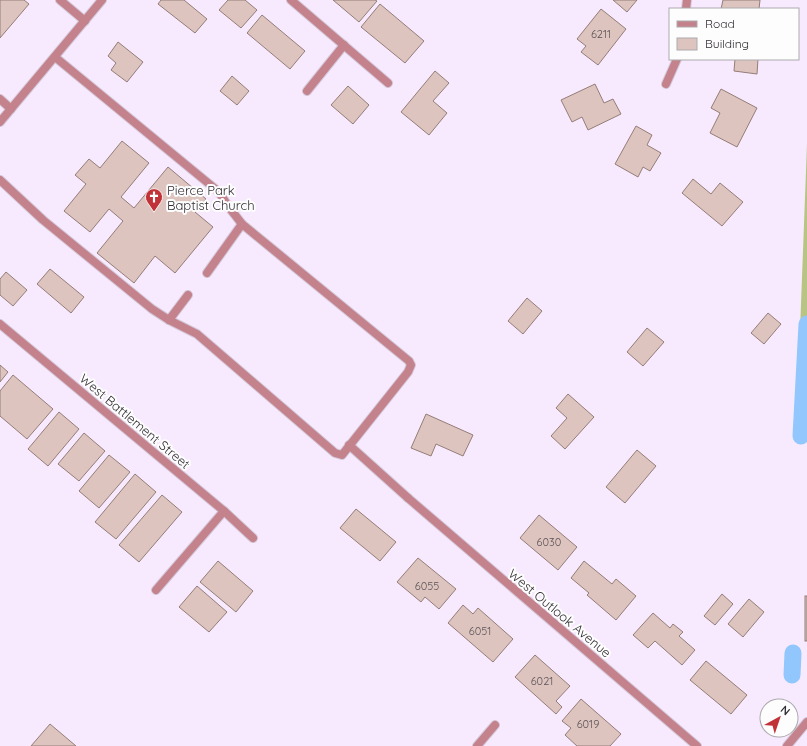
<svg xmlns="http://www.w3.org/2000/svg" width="807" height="746" font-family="Quicksand,sans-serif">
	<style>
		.green { fill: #b7c483 }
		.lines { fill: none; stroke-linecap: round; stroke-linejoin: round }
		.canal { stroke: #92c7fe; stroke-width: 17 }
		.building { fill: #ddc4bf; stroke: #947d78 }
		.service-casing { stroke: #d4c8da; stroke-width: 10 }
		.minor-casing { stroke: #d4c8da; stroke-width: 10 }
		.tertiary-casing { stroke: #d4c8da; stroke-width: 10 }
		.service { stroke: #c3828c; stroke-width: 8 }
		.minor { stroke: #c3828c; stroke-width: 8 }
		.tertiary { stroke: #c3828c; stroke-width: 8 }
		.labels { text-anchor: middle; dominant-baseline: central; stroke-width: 4; stroke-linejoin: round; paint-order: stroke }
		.number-label { font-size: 11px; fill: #5d5357 }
		.poi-label { font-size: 13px; fill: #322d34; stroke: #fdfdfd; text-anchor: start }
		.street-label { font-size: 13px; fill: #322d34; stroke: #fdfdfd }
	</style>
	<rect width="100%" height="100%" fill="#f8eafe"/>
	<!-- green -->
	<polygon class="green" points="807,144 807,336 800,331"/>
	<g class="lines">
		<!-- canal -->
		<g class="canal">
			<polyline points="801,436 807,324"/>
			<polyline points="792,675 793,653"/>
		</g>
	</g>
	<!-- building -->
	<g class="building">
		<polygon points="0,0 24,0 29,4 0,38"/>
		<polygon points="161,0 184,0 207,19 195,33 158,4"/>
		<polygon points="228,0 245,0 257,10 241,28 219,10"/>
		<polygon points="333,0 375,0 377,1 359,22"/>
		<polygon points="613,0 637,0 627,12"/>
		<polygon points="723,0 760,0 759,9 721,9"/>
		<polygon points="380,4 424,41 405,63 361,27"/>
		<polygon points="601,9 626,29 598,65 581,52 586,46 577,39"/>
		<polygon points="262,15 305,51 290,69 247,33"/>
		<polygon points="118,42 143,62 127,82 111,70 116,63 108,56"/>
		<polygon points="733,59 758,59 757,74 734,71 735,59"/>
		<polygon points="435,71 449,83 433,101 447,113 429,135 401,112"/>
		<polygon points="232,76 249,91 237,105 220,91"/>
		<polygon points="595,84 604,103 613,99 621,114 588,130 582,117 572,122 561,100"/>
		<polygon points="348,86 369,105 353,124 331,105"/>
		<polygon points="721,89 757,108 737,147 710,133 720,113 711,108"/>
		<polygon points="636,126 652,135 647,145 661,153 650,171 643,167 638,177 615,164"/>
		<polygon points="122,141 149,163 121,197 134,208 168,167 206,199 195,212 213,227 175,273 155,256 134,283 97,253 123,221 109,209 90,232 64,211 86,184 75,175 89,159 100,168"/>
		<polygon points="693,179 711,194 720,183 743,202 722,226 682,193"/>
		<polygon points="50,269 84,297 71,313 37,284"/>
		<polygon points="6,272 27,290 13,306 0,295 0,279"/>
		<polygon points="527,298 542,311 523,334 508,321"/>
		<polygon points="768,313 781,324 764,344 751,333"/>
		<polygon points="647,328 664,342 643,366 627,352"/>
		<polygon points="0,365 8,372 0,382"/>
		<polygon points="13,375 53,409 27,439 0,416 0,391"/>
		<polygon points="568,394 594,417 565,449 551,436 567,418 556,408"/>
		<polygon points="59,412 79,429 48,466 28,449"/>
		<polygon points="426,414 473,435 463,456 436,444 431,456 411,448"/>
		<polygon points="84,433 105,451 79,481 58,464"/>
		<polygon points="637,450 656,466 625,503 606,487"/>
		<polygon points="109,455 130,472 99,508 79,491"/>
		<polygon points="135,474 156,492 116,539 95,522"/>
		<polygon points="162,495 182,512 139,562 119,545"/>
		<polygon points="356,509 396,542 380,561 340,528"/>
		<polygon points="539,515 577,547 558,570 520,538"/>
		<polygon points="418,558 456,589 439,609 425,597 421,602 397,582"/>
		<polygon points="218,561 253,591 236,612 200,582"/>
		<polygon points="584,561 612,584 616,579 636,596 616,620 587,595 589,593 571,578"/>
		<polygon points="197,586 227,612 209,632 179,607"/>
		<polygon points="722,594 733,604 715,625 704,616"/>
		<rect x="805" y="596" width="2" height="45"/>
		<polygon points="749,599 764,612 743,637 728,624"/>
		<polygon points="463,605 473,614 478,608 513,639 493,662 448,623"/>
		<polygon points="653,613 670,628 673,624 683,632 679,636 695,650 682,665 655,641 648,648 633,635"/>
		<polygon points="535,655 570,686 556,701 562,707 556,714 515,677"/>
		<polygon points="706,661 747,695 731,714 690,680"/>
		<polygon points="581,699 621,734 610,746 577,746 565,735 571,728 562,721"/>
		<polygon points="50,724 76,746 31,746"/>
	</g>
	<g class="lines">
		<!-- service casing -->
		<g class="service-casing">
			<g id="service">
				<polyline points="0,180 43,220 152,309 169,320 197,334 335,453 342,455 408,372 411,365 409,361 242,224 228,206 219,192 55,57"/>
				<polyline points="207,273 242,224"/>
				<polyline points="169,320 188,295"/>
				<polyline points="349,445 408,498"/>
			</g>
		</g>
		<!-- minor casing -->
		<g class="minor-casing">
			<g id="minor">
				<polyline points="60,0 85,21"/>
				<polyline points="291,0 388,83"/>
				<polyline points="686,9 687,0"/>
				<polyline points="666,84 677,59"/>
				<polyline points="307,91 344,45"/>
				<polyline points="0,99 11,109"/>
				<polyline points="0,324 224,511 253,538"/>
				<polyline points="408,498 697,746"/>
				<polyline points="156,590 224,511"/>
				<polyline points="477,746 495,725"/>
				<polyline points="787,746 807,722"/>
			</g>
		</g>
		<!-- tertiary casing -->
		<g class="tertiary-casing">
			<polyline id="tertiary" points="0,122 102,0"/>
		</g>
		<!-- service -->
		<use href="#service" class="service"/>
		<!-- minor -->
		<use href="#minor" class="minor"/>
		<!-- tertiary -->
		<use href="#tertiary" class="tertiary"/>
	</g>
	<!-- icons -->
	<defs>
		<g id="church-pin" transform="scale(0.9)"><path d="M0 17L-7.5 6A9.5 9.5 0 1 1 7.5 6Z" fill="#c13238" stroke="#fdfdfd"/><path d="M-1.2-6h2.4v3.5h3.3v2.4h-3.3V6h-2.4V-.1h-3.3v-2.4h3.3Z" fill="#fff"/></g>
	</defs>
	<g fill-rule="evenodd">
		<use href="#church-pin" x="154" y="197"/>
	</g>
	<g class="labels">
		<!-- number labels -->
		<g class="number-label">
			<text x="601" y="34">6211</text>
			<text x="549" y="542">6030</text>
			<text x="427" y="586">6055</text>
			<text x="480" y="631">6051</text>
			<text x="542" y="681">6021</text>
			<text x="588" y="724">6019</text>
		</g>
		<!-- poi labels -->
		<g class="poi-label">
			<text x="167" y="190">Pierce Park<tspan x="167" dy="15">Baptist Church</tspan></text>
		</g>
		<!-- street labels -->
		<g class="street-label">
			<text transform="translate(135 421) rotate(40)">West Battlement Street</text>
			<text transform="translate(560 613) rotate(40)">West Outlook Avenue</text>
		</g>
	</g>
	<!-- legend -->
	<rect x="669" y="8" width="130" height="52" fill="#fdfdfd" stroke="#acaaad"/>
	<rect x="677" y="21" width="20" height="6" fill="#c3828c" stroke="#acaaad"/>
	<text x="705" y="28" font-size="12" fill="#322d34">Road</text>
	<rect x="677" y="38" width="20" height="12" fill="#ddc4bf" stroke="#acaaad"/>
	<text x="705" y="48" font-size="12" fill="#322d34">Building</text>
	<!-- north arrow -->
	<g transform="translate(779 718) rotate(40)"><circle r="19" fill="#fdfdfd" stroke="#acaaad"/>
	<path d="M0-3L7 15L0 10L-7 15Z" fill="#c13238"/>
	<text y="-6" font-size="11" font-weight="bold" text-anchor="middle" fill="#322d34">N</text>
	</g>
</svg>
